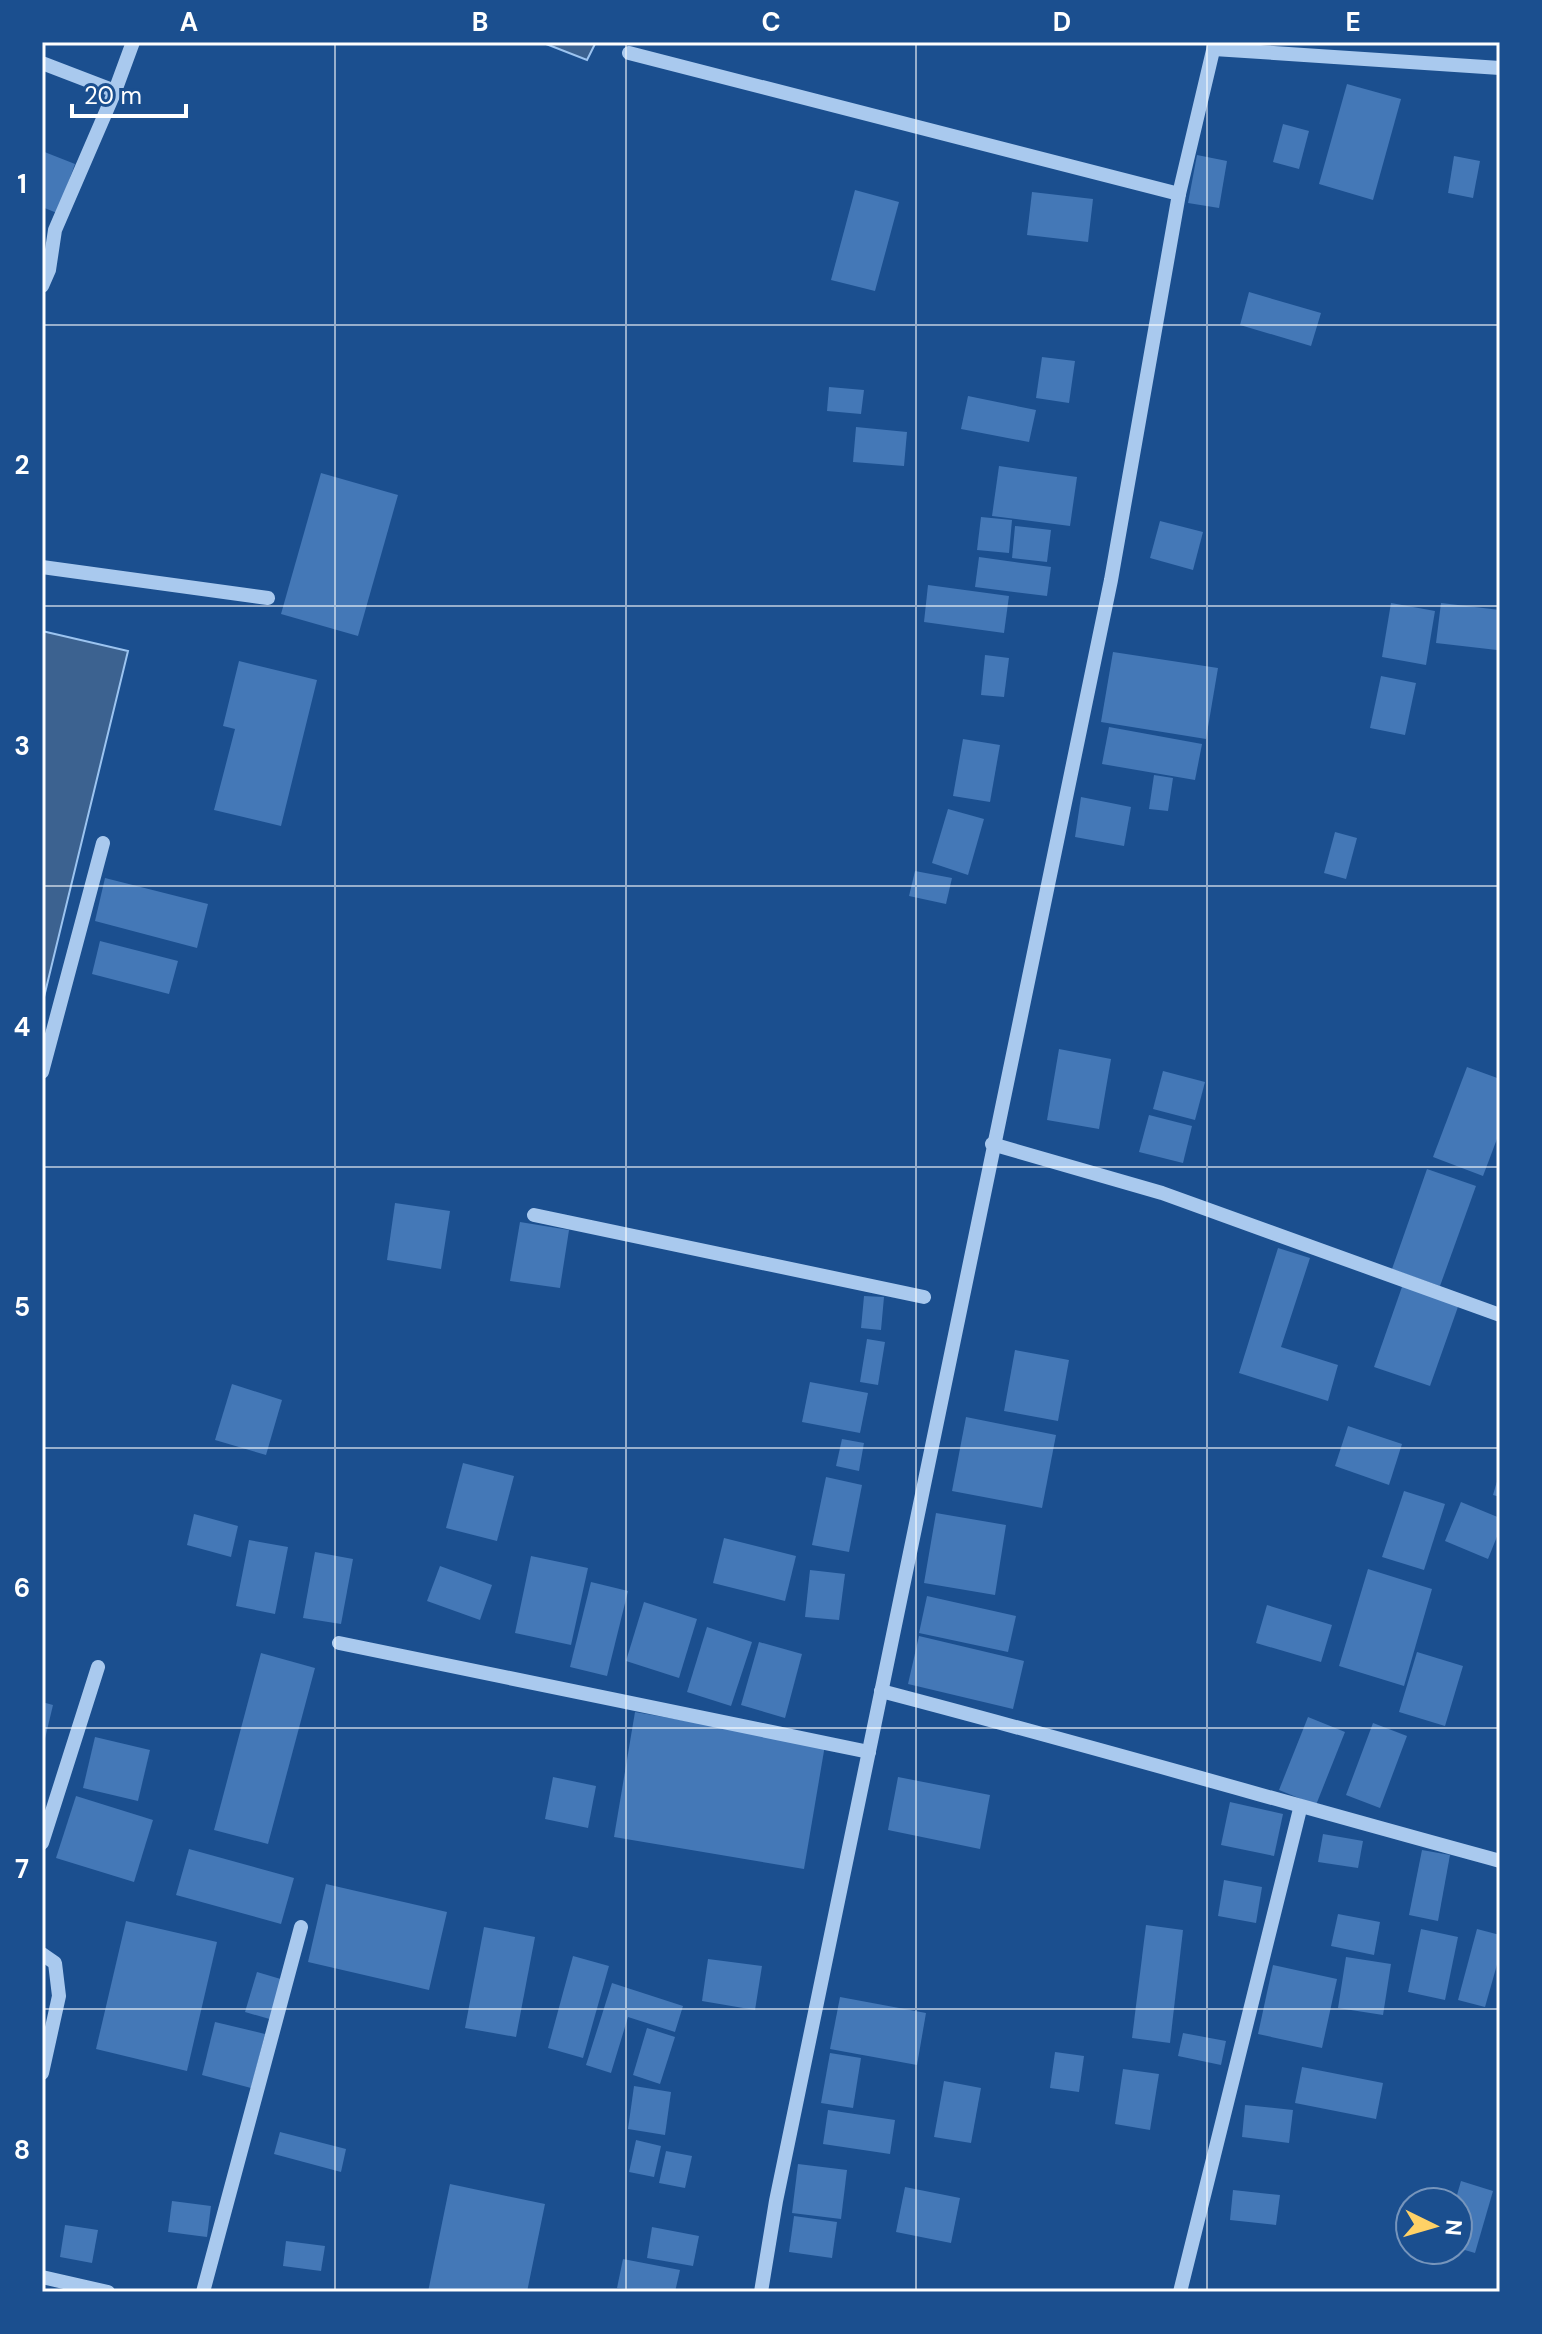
<svg xmlns="http://www.w3.org/2000/svg" width="1542" height="2334" font-family="'DM Sans',sans-serif">
	<style>
		.water { fill: #3c6290; stroke: #9cc4f0; stroke-width: 2 }
		.building { fill: #4478b7 }
		.lines { fill: none; stroke-linecap: round; stroke-linejoin: round }
		.minor { stroke: #a9c9ee; stroke-width: 14 }
		.grid { fill: none; stroke: #fff; stroke-width: 2; stroke-opacity: 0.55 }
		.neatline { fill: none; stroke: #fff; stroke-width: 3 }
		.grid-label { font-size: 26px; text-anchor: middle; font-weight: bold; fill: #fff }
	</style>
	<rect width="100%" height="100%" fill="#1b4f8f"/>
	<!-- water -->
	<g class="water">
		<polygon points="541,42 596,42 587,60"/>
		<polygon points="42,631 128,651 44,997 42,997"/>
	</g>
	<!-- building -->
	<g class="building">
		<polygon points="1347,84 1401,99 1373,200 1319,184"/>
		<polygon points="1283,124 1309,131 1299,169 1273,162"/>
		<polygon points="42,151 75,164 57,213 42,207"/>
		<polygon points="1197,155 1227,161 1219,208 1188,203"/>
		<polygon points="1454,156 1480,161 1473,198 1448,193"/>
		<polygon points="855,190 899,202 875,291 831,280"/>
		<polygon points="1032,192 1093,199 1088,242 1027,235"/>
		<polygon points="1249,292 1321,313 1311,346 1240,325"/>
		<polygon points="1042,357 1075,361 1069,403 1036,398"/>
		<polygon points="829,387 864,390 861,414 827,411"/>
		<polygon points="968,396 1036,410 1029,442 961,429"/>
		<polygon points="856,427 907,432 904,466 853,462"/>
		<polygon points="999,466 1077,477 1070,526 992,516"/>
		<polygon points="321,473 398,495 358,636 281,614"/>
		<polygon points="981,517 1012,520 1009,553 977,550"/>
		<polygon points="1160,521 1203,532 1193,570 1150,558"/>
		<polygon points="1015,526 1051,530 1047,562 1012,558"/>
		<polygon points="979,557 1051,567 1047,596 975,587"/>
		<polygon points="928,585 1009,596 1004,633 924,622"/>
		<polygon points="1391,603 1435,611 1426,665 1382,657"/>
		<polygon points="1441,603 1500,610 1497,650 1436,643"/>
		<polygon points="1113,652 1218,668 1206,739 1101,722"/>
		<polygon points="985,655 1009,658 1004,697 981,695"/>
		<polygon points="239,661 317,680 281,826 214,810 235,729 223,726"/>
		<polygon points="1381,676 1416,683 1405,735 1370,728"/>
		<polygon points="1109,727 1202,744 1195,780 1102,764"/>
		<polygon points="963,739 1000,745 990,802 953,796"/>
		<polygon points="1154,775 1173,778 1168,811 1149,809"/>
		<polygon points="1081,797 1131,807 1124,846 1075,837"/>
		<polygon points="948,809 984,819 968,875 932,863"/>
		<polygon points="1335,832 1357,838 1346,879 1324,873"/>
		<polygon points="915,871 952,878 946,904 909,896"/>
		<polygon points="105,878 208,904 197,948 95,921"/>
		<polygon points="100,941 178,961 169,994 92,974"/>
		<polygon points="1059,1049 1111,1059 1099,1129 1047,1120"/>
		<polygon points="1467,1067 1500,1079 1500,1131 1483,1176 1433,1157"/>
		<polygon points="1163,1071 1205,1082 1195,1120 1153,1109"/>
		<polygon points="1149,1115 1192,1126 1183,1163 1139,1152"/>
		<polygon points="1427,1169 1476,1186 1440,1286 1392,1269"/>
		<polygon points="395,1203 450,1211 441,1269 387,1260"/>
		<polygon points="520,1222 569,1230 560,1288 510,1281"/>
		<polygon points="1278,1248 1310,1258 1281,1347 1338,1365 1328,1401 1239,1373"/>
		<polygon points="1403,1284 1459,1304 1430,1386 1374,1367"/>
		<polygon points="864,1296 884,1297 881,1330 861,1328"/>
		<polygon points="867,1339 885,1342 878,1385 860,1382"/>
		<polygon points="1015,1350 1069,1360 1058,1421 1004,1411"/>
		<polygon points="810,1382 868,1393 860,1433 802,1422"/>
		<polygon points="232,1384 282,1400 266,1455 215,1440"/>
		<polygon points="966,1417 1056,1435 1042,1508 952,1491"/>
		<polygon points="1348,1426 1402,1444 1389,1485 1335,1466"/>
		<polygon points="842,1439 864,1443 859,1471 836,1466"/>
		<polygon points="463,1463 514,1476 497,1541 446,1528"/>
		<polygon points="1500,1471 1500,1497 1493,1495"/>
		<polygon points="826,1477 862,1485 849,1552 812,1545"/>
		<polygon points="1404,1491 1445,1504 1424,1570 1382,1557"/>
		<polygon points="1461,1502 1500,1518 1500,1529 1488,1559 1445,1541"/>
		<polygon points="936,1513 1006,1525 995,1595 924,1583"/>
		<polygon points="194,1514 238,1526 231,1557 187,1545"/>
		<polygon points="724,1538 796,1556 785,1601 713,1583"/>
		<polygon points="249,1540 288,1547 275,1614 236,1606"/>
		<polygon points="315,1552 353,1559 341,1624 303,1618"/>
		<polygon points="531,1556 588,1568 571,1645 515,1633"/>
		<polygon points="440,1566 492,1585 480,1620 427,1601"/>
		<polygon points="1368,1569 1432,1589 1404,1686 1339,1666"/>
		<polygon points="810,1570 845,1574 839,1620 805,1617"/>
		<polygon points="591,1582 628,1591 607,1676 570,1667"/>
		<polygon points="927,1596 1016,1616 1008,1652 919,1633"/>
		<polygon points="644,1602 697,1619 679,1678 626,1661"/>
		<polygon points="1267,1605 1332,1625 1321,1662 1256,1643"/>
		<polygon points="707,1627 752,1642 731,1706 687,1692"/>
		<polygon points="919,1636 1024,1661 1013,1709 908,1684"/>
		<polygon points="759,1642 802,1654 785,1718 741,1705"/>
		<polygon points="1417,1652 1463,1666 1445,1726 1399,1712"/>
		<polygon points="261,1653 315,1668 268,1844 214,1830"/>
		<polygon points="42,1702 53,1705 43,1747 42,1747"/>
		<polygon points="635,1712 825,1745 804,1869 614,1837"/>
		<polygon points="1308,1717 1345,1732 1316,1805 1279,1790"/>
		<polygon points="1373,1723 1407,1736 1380,1808 1346,1795"/>
		<polygon points="95,1737 150,1750 138,1801 83,1788"/>
		<polygon points="553,1777 596,1786 588,1828 545,1819"/>
		<polygon points="898,1777 990,1795 980,1849 888,1830"/>
		<polygon points="76,1796 153,1820 134,1882 56,1858"/>
		<polygon points="1230,1802 1283,1814 1274,1856 1221,1845"/>
		<polygon points="1323,1834 1363,1841 1358,1868 1318,1862"/>
		<polygon points="189,1849 294,1878 281,1924 176,1895"/>
		<polygon points="1422,1850 1450,1855 1438,1921 1409,1915"/>
		<polygon points="1224,1880 1262,1887 1256,1923 1218,1916"/>
		<polygon points="326,1884 447,1912 429,1990 308,1962"/>
		<polygon points="1338,1914 1380,1922 1374,1955 1331,1946"/>
		<polygon points="126,1921 217,1942 187,2071 96,2049"/>
		<polygon points="1146,1925 1183,1930 1170,2043 1132,2038"/>
		<polygon points="484,1927 535,1937 516,2037 465,2028"/>
		<polygon points="1421,1929 1458,1937 1445,2000 1408,1992"/>
		<polygon points="1477,1929 1500,1935 1500,1954 1485,2007 1458,2000"/>
		<polygon points="573,1956 609,1966 583,2058 548,2048"/>
		<polygon points="1346,1957 1391,1964 1383,2015 1338,2008"/>
		<polygon points="708,1959 762,1966 755,2010 702,2001"/>
		<polygon points="1273,1965 1337,1979 1322,2048 1258,2034"/>
		<polygon points="257,1972 284,1980 273,2020 245,2012"/>
		<polygon points="612,1983 683,2006 675,2032 628,2017 611,2073 586,2065"/>
		<polygon points="840,1997 926,2013 917,2065 830,2049"/>
		<polygon points="215,2022 265,2034 251,2088 202,2075"/>
		<polygon points="647,2028 675,2037 660,2084 633,2075"/>
		<polygon points="1183,2033 1226,2041 1221,2065 1178,2056"/>
		<polygon points="1055,2052 1084,2056 1079,2092 1050,2088"/>
		<polygon points="830,2053 861,2058 853,2108 821,2103"/>
		<polygon points="1302,2067 1383,2083 1376,2119 1295,2103"/>
		<polygon points="1123,2069 1159,2074 1150,2130 1115,2124"/>
		<polygon points="944,2081 981,2088 971,2143 934,2137"/>
		<polygon points="634,2086 671,2092 665,2135 628,2129"/>
		<polygon points="1245,2105 1293,2110 1289,2143 1242,2137"/>
		<polygon points="828,2110 895,2120 890,2154 823,2144"/>
		<polygon points="280,2132 346,2149 341,2172 274,2154"/>
		<polygon points="636,2140 661,2146 654,2177 629,2172"/>
		<polygon points="666,2151 692,2156 685,2188 659,2183"/>
		<polygon points="798,2164 847,2170 841,2219 792,2213"/>
		<polygon points="1461,2181 1493,2191 1475,2253 1458,2248 1455,2202"/>
		<polygon points="450,2184 545,2204 527,2292 428,2292"/>
		<polygon points="905,2187 960,2198 951,2243 896,2232"/>
		<polygon points="1233,2190 1280,2195 1276,2225 1230,2220"/>
		<polygon points="172,2201 211,2206 207,2237 168,2232"/>
		<polygon points="794,2216 837,2222 832,2258 789,2252"/>
		<polygon points="65,2225 98,2230 92,2263 60,2257"/>
		<polygon points="652,2227 699,2236 693,2266 647,2258"/>
		<polygon points="286,2241 325,2246 321,2271 283,2266"/>
		<polygon points="623,2259 680,2270 675,2292 617,2288"/>
	</g>
	<g class="lines">
		<!-- minor -->
		<g class="minor">
			<polyline points="1214,49 1500,68"/>
			<polyline points="629,53 1179,194"/>
			<polyline points="42,63 115,91 55,230 49,270 42,286"/>
			<polyline points="115,91 133,42"/>
			<polyline points="42,567 268,598"/>
			<polyline points="42,1072 103,843"/>
			<polyline points="992,1144 1162,1193 1500,1315"/>
			<polyline points="534,1215 924,1297"/>
			<polyline points="339,1643 869,1752"/>
			<path d="M881,1691c207,54 413,114 619,170"/>
			<polyline points="42,1843 98,1667"/>
			<polyline points="42,1954 55,1963 59,1996 42,2073"/>
			<polyline points="42,2277 108,2292"/>
			<polyline points="203,2292 301,1927"/>
			<polyline points="761,2292 776,2201 1111,580 1179,194 1215,42"/>
			<polyline points="1180,2292 1300,1809"/>
		</g>
	</g>
	<!-- grid -->
	<path class="grid" d="M335,42v2250M626,42v2250M916,42v2250M1207,42v2250M42,325h1458M42,606h1458M42,886h1458M42,1167h1458M42,1448h1458M42,1728h1458M42,2009h1458"/>
	<!-- border -->
	<rect width="1542" height="2334" fill="none" stroke="#1b4f8f" stroke-width="88"/>
	<!-- north arrow -->
	<g transform="translate(1434 2226) rotate(95)"><circle r="38" fill="#1b4f8f" stroke="#7695bc" stroke-width="2"/>
	<path d="M0-6L14 30L0 20L-14 30Z" fill="#ffd166"/>
	<text y="-12" font-size="22" font-weight="bold" text-anchor="middle" fill="#ffffff">N</text>
	</g>
	<!-- scale -->
	<path d="M72 104v12h114v-12" fill="none" stroke="#ffffff" stroke-width="4"/>
	<text x="84" y="104" font-size="24" fill="#ffffff" stroke="#1b4f8f" stroke-width="6" paint-order="stroke">20 m</text>
	<rect x="44" y="44" width="1454" height="2246" class="neatline"/>
	<g class="grid-label">
		<text x="189" y="31">A</text>
		<text x="480" y="31">B</text>
		<text x="771" y="31">C</text>
		<text x="1062" y="31">D</text>
		<text x="1353" y="31">E</text>
		<text x="22" y="193">1</text>
		<text x="22" y="474">2</text>
		<text x="22" y="755">3</text>
		<text x="22" y="1036">4</text>
		<text x="22" y="1316">5</text>
		<text x="22" y="1597">6</text>
		<text x="22" y="1878">7</text>
		<text x="22" y="2159">8</text>
	</g>
</svg>
